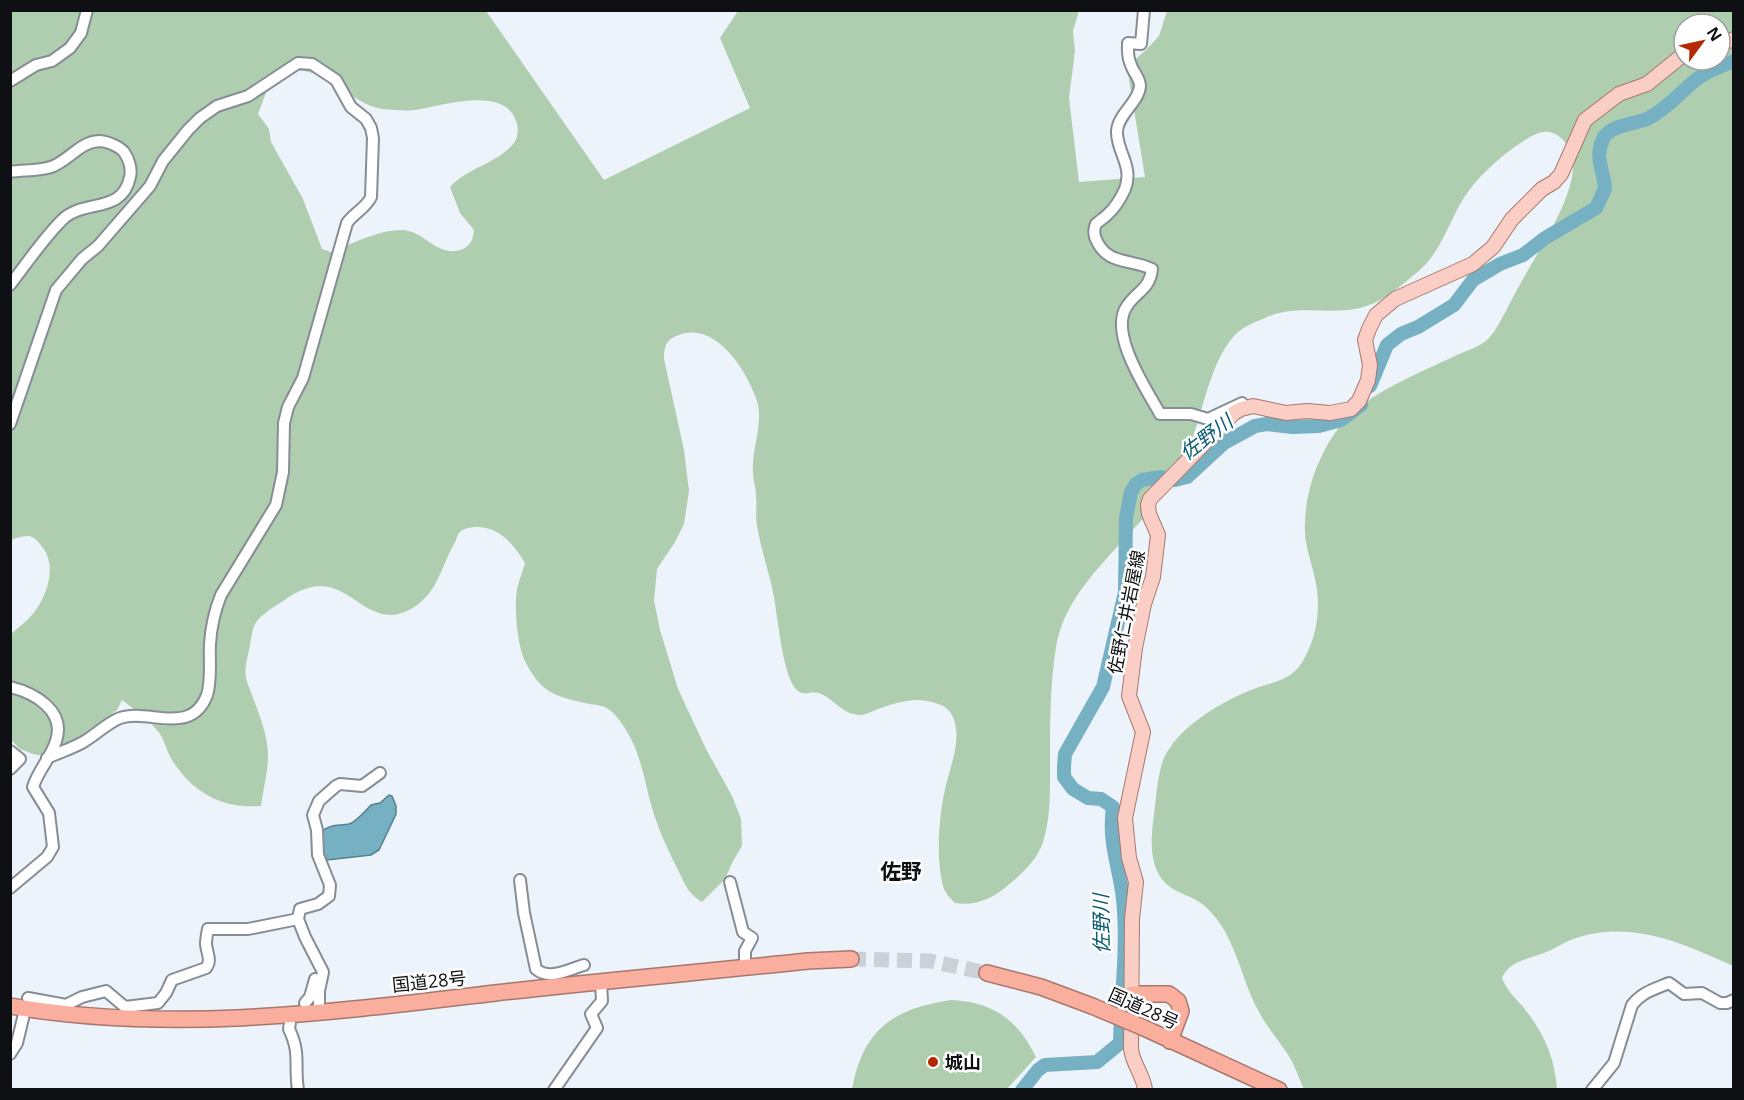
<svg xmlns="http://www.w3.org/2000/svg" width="1744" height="1100" font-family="'Open Sans','Noto Sans JP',sans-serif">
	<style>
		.green { fill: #afcdaf; fill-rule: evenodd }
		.water { fill: #75b0c3; stroke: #56808e; stroke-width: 1.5 }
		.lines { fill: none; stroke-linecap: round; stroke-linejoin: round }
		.river { stroke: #75b0c3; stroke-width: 14 }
		.highway-tunnel { stroke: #ccd1d8; stroke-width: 15; stroke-dasharray: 15 8; stroke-linecap: butt }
		.minor-casing { stroke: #878d94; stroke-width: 14 }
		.major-casing { stroke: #a7776d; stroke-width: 16 }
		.highway-casing { stroke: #a7776d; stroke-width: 18 }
		.minor { stroke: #fff; stroke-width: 10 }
		.major { stroke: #fbcec5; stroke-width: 14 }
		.highway { stroke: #f9ae9e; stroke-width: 15 }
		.highway-bridge-casing { stroke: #a7776d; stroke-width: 18; stroke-linecap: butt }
		.highway-bridge { stroke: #f9ae9e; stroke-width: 15 }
		.poi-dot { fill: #b42901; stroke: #fff; stroke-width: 2 }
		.labels { text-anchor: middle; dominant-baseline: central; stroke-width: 5; stroke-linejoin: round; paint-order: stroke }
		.street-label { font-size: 18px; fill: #0e1013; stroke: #fff }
		.poi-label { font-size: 18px; font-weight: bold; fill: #0e1013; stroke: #fff; text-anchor: start }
		.water-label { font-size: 20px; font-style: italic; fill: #085b70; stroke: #fff }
		.quarter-label { font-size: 21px; font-weight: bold; fill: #0e1013; stroke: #fff }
	</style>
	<rect width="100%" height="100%" fill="#edf3fb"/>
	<!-- green -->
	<g class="green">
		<path d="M11,11h475l118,169 146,-72 -30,-70 18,-27h341l-6,20 2,20 -6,47 10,84 66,-5 -18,-110 19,-17 13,-14 8,-25h566v955c-51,-23 -102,-47 -160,-27 -10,4 -19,10 -29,14 -16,6 -35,8 -42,25 5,14 16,22 25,34 18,23 28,48 30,77h-253c-5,-10 -8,-21 -14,-31 -10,-17 -23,-30 -32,-48 -18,-33 -22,-74 -51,-102 -18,-17 -42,-13 -52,-42 -7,-21 -1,-48 1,-69 1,-11 3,-23 6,-34 12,-35 63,-64 97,-76 21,-7 35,-8 46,-30 13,-24 16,-52 10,-78 -3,-15 -9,-30 -10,-45 -2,-38 12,-78 35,-108 26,-33 80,-53 117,-71 9,-4 24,-9 31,-16 9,-8 22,-37 29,-49 17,-33 57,-89 56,-126 -1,-11 -6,-23 -16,-29 -12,-7 -21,-2 -32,5 -25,16 -49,37 -65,64 -9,17 -16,35 -27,51 -6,9 -15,17 -24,24 -14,12 -31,25 -49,29 -26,6 -55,-1 -81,5 -6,1 -16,6 -21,8 -11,4 -21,10 -28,20 -22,28 -30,83 -45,118 -18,39 -50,67 -78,99 -23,26 -45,53 -51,89 -6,37 -6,77 -6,115 0,26 1,55 -7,80 -6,18 -21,32 -36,44 -15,13 -32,20 -52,17 -4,-4 -9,-9 -11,-14 -9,-28 -5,-76 2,-104 5,-21 17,-48 6,-70 -3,-6 -8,-9 -14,-11 -19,-8 -38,-3 -57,4 -7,2 -14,7 -21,7 -18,-1 -25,-15 -39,-21 -10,-5 -19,6 -28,-9 -11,-19 -15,-65 -19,-88 -4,-22 -12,-44 -16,-66 -3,-11 -1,-24 -2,-36 0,-7 -3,-15 -3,-22 -2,-23 11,-50 4,-72 -10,-30 -41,-80 -78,-66 -13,4 -15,12 -15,24l20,91 5,41 -5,33 -9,18 -18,27 -3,31 6,30 18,59 28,60 26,47 9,23 1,27 -9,15 -8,18 -23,23c-14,-8 -17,-18 -24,-32 -8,-16 -16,-32 -22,-50 -10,-27 -12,-57 -26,-83 -5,-9 -11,-19 -19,-26 -5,-5 -14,-6 -21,-7 -33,-7 -49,-10 -65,-43 -8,-16 -11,-54 -8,-72 2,-9 6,-18 8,-26 -11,-18 -25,-36 -48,-36 -5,0 -13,1 -17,5 -3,3 -4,9 -6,12 -14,25 -17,52 -45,66 -37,19 -55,-23 -88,-24 -14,0 -27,7 -38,15 -9,6 -22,13 -28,23 -3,6 -4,15 -5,22 -2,10 -6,22 -4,32 1,5 4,11 6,17 7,19 16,40 16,61 0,16 -5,34 -7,50 -39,3 -68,-13 -89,-46 -5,-8 -7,-18 -12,-26 -10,-14 -25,-24 -38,-34l-5,10 -12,9 -15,18 -41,20 -16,-3 -13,-5 -9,-9 -1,-105c11,-10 22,-17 29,-30 11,-19 17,-43 1,-61 -3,-4 -6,-7 -11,-8 -6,0 -13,2 -18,4zM1684,24h36v36h-36zM292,70c42,0 57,34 91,39 10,1 23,2 32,1 27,-4 89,-25 101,11 3,7 2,16 -2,22 -17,21 -46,24 -64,44l10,26 14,17c-1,9 -3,15 -11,19 -25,10 -38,-18 -60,-19 -22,-1 -52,14 -72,22l-9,-3 -19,-50 -32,-57 -2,-13 -11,-15 12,-32z"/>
		<path d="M952,1000c41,2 66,20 84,57l-29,32h-155c11,-60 42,-81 100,-89z"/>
	</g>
	<!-- water -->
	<path class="water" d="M389,795l3,1 4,10v8l-17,36 -8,5 -44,5 -5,-8v-21c8,-7 18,-5 27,-7 7,-2 17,-14 22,-19l9,-2z"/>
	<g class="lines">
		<!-- river -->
		<g class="river">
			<path d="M1370,386l17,-41 14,-11 17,-7 36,-22 19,-25 27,-16 23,-9 22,-17 51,-30 9,-19c-1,-18 -11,-32 -2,-50 7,-15 32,-14 46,-21 17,-9 29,-23 43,-35 12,-11 27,-16 42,-22"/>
			<path d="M1022,1090l16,-20 7,-5 52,-3 23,-19c1,-48 8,-97 3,-144 -4,-35 -15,-55 -10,-92l-12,-8 -13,-1 -15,-9 -9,-12v-10l1,-13 38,-67 22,-95 1,-74 5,-26 5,-8 6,-4 19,-3 14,3 12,-3 37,-34 31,-17 12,-2 25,3 27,-1 22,-6 20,-15"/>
		</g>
		<!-- highway-tunnel -->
		<polyline class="highway-tunnel" points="851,959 930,961 987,973"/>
		<!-- minor casing -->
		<g class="minor-casing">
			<g id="minor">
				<path d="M1144,10l-3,34 -13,-1c0,8 -1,14 3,22 2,7 9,13 9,21 -1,16 -22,28 -23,45 -1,20 17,35 8,58 -4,9 -10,19 -18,26 -3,3 -8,6 -11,9 -2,4 -2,9 -1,13 11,29 34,21 57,32 -2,20 -15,22 -25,37 -19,27 20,84 33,108h31l17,5 34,-16"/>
				<polyline points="10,81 36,65 52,61 70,48 81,33 87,10"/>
				<path d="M10,172c13,-2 29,-1 41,-5 18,-6 28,-25 48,-26 7,0 20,5 25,11 5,7 8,17 6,25 -8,38 -46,21 -68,43 -19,19 -35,43 -52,65"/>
				<path d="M10,424l46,-134 26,-31 16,-13 52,-60 13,-25 25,-31 12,-12 17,-12 31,-10 50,-33 14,1 24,16 15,27 15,12 5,9 2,10 -2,59c-4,10 -18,17 -24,26l-44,155 -15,29 -4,16 -1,49 -7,33 -55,90c-6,15 -10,32 -11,49 -1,16 2,35 -3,51 -16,42 -59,13 -87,23 -13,5 -23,16 -35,23 -11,7 -25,11 -38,17"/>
				<path d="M10,687c25,6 56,24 46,54 -5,17 -18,29 -23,46l16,26 4,34 -6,10 -37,31"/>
				<polyline points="10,751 20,759 10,769"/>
				<path d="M520,880l4,33 12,56c14,12 33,0 48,-4"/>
				<polyline points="730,882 743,932 752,938 745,951 745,968"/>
				<path d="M28,998l38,7 16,-8 24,-6 19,16 33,-4 8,-10 6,-13 34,-12c6,-8 1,-14 0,-24 0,-5 1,-10 2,-15h40l50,-10"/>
				<polyline points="305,1003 310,997 315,979"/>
				<polyline points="319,1011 319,991 323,972 305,937 298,919 300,909 318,904 329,896 330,885 318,855 317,830 313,815 319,801 336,786 340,784 362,786 380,773"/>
				<path d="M290,1022l-1,7c12,25 5,35 9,61"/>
				<polyline points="10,1054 17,1043 24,1014"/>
				<polyline points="554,1090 597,1028 591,1014 602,1001 601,982"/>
				<path d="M1592,1090l22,-27 18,-58c10,-13 23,-16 37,-22l15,11 18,-1 18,10h7l7,-3"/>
			</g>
		</g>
		<!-- major casing -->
		<g class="major-casing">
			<g id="major">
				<polyline points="1720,44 1734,39"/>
				<path d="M1145,1090c-1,-14 -12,-25 -14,-41l1,-130 4,-37 -7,-24 -4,-40 18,-86 -14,-36 6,-48 9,-44 9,-27 5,-42 -9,-21 -1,-9 2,-6 84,-86 7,-4 12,-3 33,7 21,-2 23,2 21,-4 8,-8 9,-21 2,-15 -5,-25 4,-11 7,-14 19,-16 78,-35 20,-17 19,-28 30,-30 12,-7 7,-8 24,-54 34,-26 28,-10 37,-30"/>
			</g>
		</g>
		<!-- highway casing -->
		<g class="highway-casing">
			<g id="highway">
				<polyline points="987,973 1041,987 1092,1006"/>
				<polyline points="1132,994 1169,994 1178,1001 1181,1011 1170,1041"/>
				<path d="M10,1006c160,28 326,6 485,-13 104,-12 209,-21 313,-32l43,-2"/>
				<polyline points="1142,1027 1279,1090"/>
			</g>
		</g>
		<!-- minor -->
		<use href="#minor" class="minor"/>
		<!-- major -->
		<use href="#major" class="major"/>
		<!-- highway -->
		<use href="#highway" class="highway"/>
		<!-- highway-bridge casing -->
		<g class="highway-bridge-casing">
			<polyline id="highway-bridge" points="1092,1006 1142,1027"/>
		</g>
		<!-- highway-bridge -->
		<use href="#highway-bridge" class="highway-bridge"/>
	</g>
	<!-- markers -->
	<circle class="poi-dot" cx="933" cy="1062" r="6"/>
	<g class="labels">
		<!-- street labels -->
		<g class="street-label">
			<text transform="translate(1126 612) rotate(-79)">佐野仁井岩屋線</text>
			<text transform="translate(429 981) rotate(-6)">国道28号</text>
			<text transform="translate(1144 1008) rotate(24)">国道28号</text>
		</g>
		<!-- poi labels -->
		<g class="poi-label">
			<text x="945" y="1062">城山</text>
		</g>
		<!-- water labels -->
		<g class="water-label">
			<text transform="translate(1206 437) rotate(-37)">佐野川</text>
			<text transform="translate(1101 924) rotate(-91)">佐野川</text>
		</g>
		<!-- quarter labels -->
		<g class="quarter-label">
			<text x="901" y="871">佐野</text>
		</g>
	</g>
	<!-- border -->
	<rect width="1744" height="1100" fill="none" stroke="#0e1013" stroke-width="24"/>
	<!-- north arrow -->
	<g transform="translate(1702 42) rotate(57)"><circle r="28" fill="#ffffff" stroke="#9f9fa1" stroke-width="1.5"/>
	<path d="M0-4.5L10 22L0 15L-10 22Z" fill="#b42901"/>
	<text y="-9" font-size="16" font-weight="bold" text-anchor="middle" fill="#0e1013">N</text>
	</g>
</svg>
